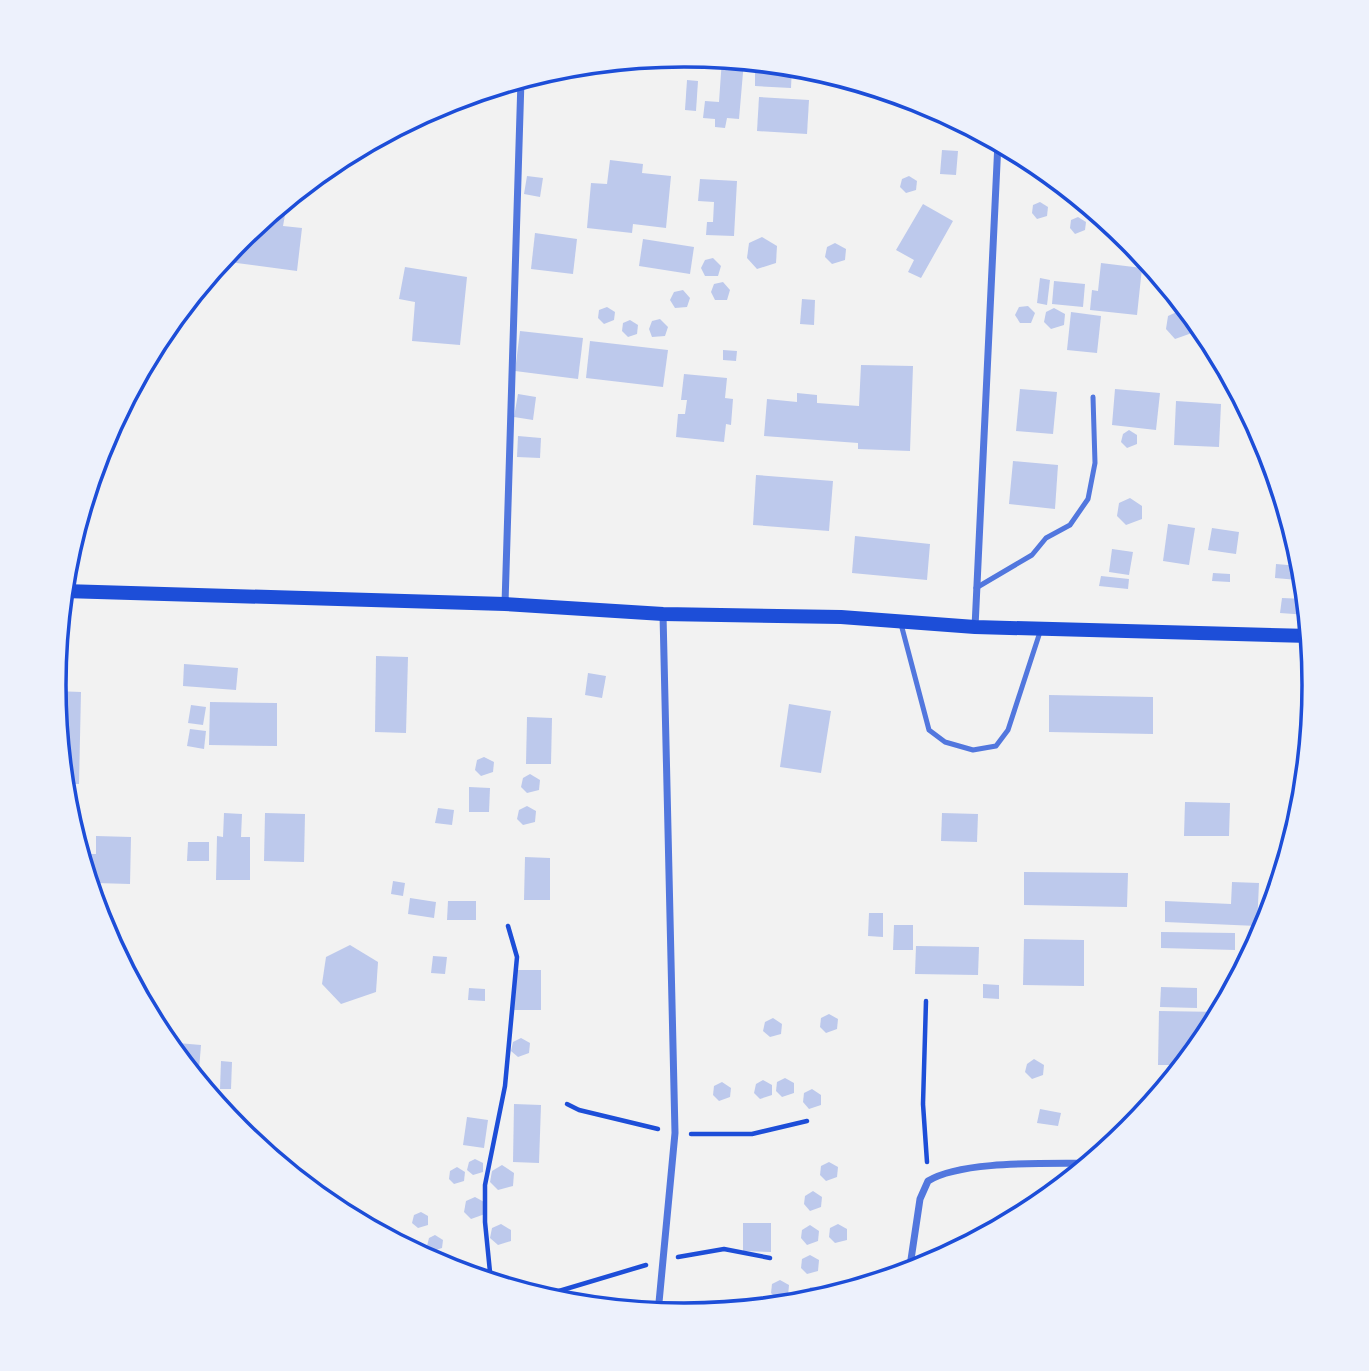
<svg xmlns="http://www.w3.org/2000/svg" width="1369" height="1371" font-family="Mulish,sans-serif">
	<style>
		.building { fill: #bdc9ec }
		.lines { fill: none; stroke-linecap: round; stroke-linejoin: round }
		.path { stroke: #1d4ed8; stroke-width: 4.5 }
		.service { stroke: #5277de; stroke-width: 5 }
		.minor { stroke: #5277de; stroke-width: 7 }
		.secondary { stroke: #1d4ed8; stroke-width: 14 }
		.rim { fill: none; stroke: #1d4ed8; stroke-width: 3.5 }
	</style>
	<rect width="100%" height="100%" fill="#f2f2f2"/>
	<!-- building -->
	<g class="building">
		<polygon points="722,59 744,61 739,119 727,118 725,128 715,127 715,119 703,118 705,101 719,102"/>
		<polygon points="755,62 792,66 791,88 755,86"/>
		<polygon points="687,80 698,81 696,111 685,110"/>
		<polygon points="759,97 809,100 807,134 757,131"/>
		<polygon points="942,150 958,151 956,175 940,174"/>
		<polygon points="1024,156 1035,162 1046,171 1023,170"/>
		<polygon points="610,160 643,164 642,173 671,176 666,228 633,224 632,233 587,228 591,183 607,184"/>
		<polygon points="527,176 543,178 540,197 524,194"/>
		<polygon points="909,176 917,181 916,190 906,193 900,187 902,179"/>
		<polygon points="700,179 737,181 734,236 706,235 707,222 713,222 714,202 698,201"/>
		<polygon points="1040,202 1048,207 1047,216 1037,219 1032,213 1033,205"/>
		<polygon points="923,204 953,221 921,278 908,272 914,260 896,250"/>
		<polygon points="271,213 285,215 283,226 302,228 297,271 229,262 230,250 239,240"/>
		<polygon points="1078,217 1086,222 1085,230 1075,234 1070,228 1071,220"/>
		<polygon points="535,233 577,239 573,274 531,269"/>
		<polygon points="762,237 777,246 776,263 757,269 747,258 749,243"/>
		<polygon points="643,239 694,247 690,274 639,266"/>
		<polygon points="835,243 846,249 845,260 832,264 825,257 827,247"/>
		<polygon points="713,258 721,266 718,276 705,276 701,268 705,260"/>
		<polygon points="1101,263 1142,268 1137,315 1090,310 1092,290 1098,291"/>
		<polygon points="405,267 467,277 460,345 412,341 415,302 399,299"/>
		<polygon points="1040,278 1050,280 1047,305 1037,303"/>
		<polygon points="1054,281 1085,284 1083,307 1052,304"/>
		<polygon points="723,282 730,290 727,300 715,300 711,292 714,284"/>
		<polygon points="683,290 690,298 687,307 675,308 670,300 674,292"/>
		<polygon points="802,299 815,300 814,325 800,324"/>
		<polygon points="1028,306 1035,313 1031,323 1020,323 1015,315 1019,307"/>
		<polygon points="607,307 615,312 614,320 604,324 598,318 599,310"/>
		<polygon points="1054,308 1065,314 1064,325 1051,329 1044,322 1046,312"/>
		<polygon points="1179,311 1193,319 1192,333 1175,339 1166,329 1168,316"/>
		<polygon points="1071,312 1101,316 1097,353 1067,350"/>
		<polygon points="660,319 668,327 665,336 652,337 649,329 652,321"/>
		<polygon points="630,320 638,325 637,334 628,337 622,331 623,323"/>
		<polygon points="520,331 583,338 578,379 515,371"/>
		<polygon points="590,341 668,350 663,387 586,378"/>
		<polygon points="723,350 737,351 736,361 723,360"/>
		<polygon points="861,365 913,366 910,451 858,449 858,443 764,436 767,399 797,402 797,393 817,395 817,403 859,406"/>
		<polygon points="684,374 727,378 725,398 733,399 731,425 726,424 724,442 676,437 678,414 685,414 687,400 681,400"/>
		<polygon points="1020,389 1057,392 1053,434 1016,431"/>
		<polygon points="1115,389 1160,393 1156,430 1112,425"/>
		<polygon points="518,394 536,397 533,420 514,417"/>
		<polygon points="1176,401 1221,404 1219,447 1174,445"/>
		<polygon points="1129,430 1137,435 1137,444 1127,448 1121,442 1123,434"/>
		<polygon points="518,436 541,438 540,458 517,457"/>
		<polygon points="1013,461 1058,465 1055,509 1009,504"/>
		<polygon points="756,475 833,481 829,531 753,525"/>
		<polygon points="1130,498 1142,506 1142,519 1126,525 1117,516 1119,503"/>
		<polygon points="1168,524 1195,528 1189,565 1163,561"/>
		<polygon points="1212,528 1239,532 1236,554 1208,550"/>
		<polygon points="855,536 930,544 927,580 852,573"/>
		<polygon points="1112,549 1133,552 1129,575 1109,572"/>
		<polygon points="1276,564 1299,566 1298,580 1275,578"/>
		<polygon points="1213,573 1230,574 1230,582 1212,581"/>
		<polygon points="1101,576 1129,579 1128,589 1099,586"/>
		<polygon points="1282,598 1306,599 1308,615 1280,613"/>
		<polygon points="376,656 408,657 406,733 375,732"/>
		<polygon points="184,664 238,668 236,690 183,686"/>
		<polygon points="588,673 606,676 602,698 585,695"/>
		<polygon points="55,691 81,692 79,784 64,784"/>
		<polygon points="1049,695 1153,697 1153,734 1049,732"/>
		<polygon points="210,702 277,703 277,746 209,745"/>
		<polygon points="789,704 831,711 821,773 780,767"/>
		<polygon points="191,705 206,707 203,725 188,723"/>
		<polygon points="527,717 552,718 551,764 526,764"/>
		<polygon points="190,729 206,731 204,749 187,746"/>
		<polygon points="484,757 494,762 493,772 481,776 475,770 477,760"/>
		<polygon points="1298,762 1307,762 1305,780 1296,780"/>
		<polygon points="530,774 540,780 539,790 527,793 521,787 523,778"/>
		<polygon points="469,787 490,788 489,812 469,812"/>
		<polygon points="1185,802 1230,803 1229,836 1184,836"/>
		<polygon points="527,806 536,811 535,822 523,825 517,819 519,810"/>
		<polygon points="438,808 454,810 452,825 435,823"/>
		<polygon points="224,813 242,814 241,837 250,837 250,880 216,880 217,836 223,837"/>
		<polygon points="265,813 305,814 304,862 264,861"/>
		<polygon points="942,813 978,814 977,842 941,841"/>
		<polygon points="96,836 131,837 130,884 96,883 96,893 92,893 80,854 96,854"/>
		<polygon points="1286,837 1294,837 1285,866 1284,866"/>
		<polygon points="188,842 209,842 209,861 187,861"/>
		<polygon points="525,857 550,858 550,900 524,900"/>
		<polygon points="1024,872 1128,873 1127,907 1024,905"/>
		<polygon points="393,881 405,883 403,896 391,894"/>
		<polygon points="1232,882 1259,883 1257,926 1165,922 1165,901 1231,904"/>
		<polygon points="410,898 436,902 434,918 408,914"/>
		<polygon points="448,901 476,901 476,920 447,920"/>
		<polygon points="869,913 883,913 883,937 868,936"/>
		<polygon points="894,925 913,925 913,950 893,950"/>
		<polygon points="1161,932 1235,933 1235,950 1161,948"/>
		<polygon points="1024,939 1084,940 1084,986 1023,985"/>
		<polygon points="350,945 378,962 376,992 341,1004 322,984 326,957"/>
		<polygon points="916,946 979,947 978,975 915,974"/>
		<polygon points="433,956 447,957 445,974 431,973"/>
		<polygon points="515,970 541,970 541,1010 514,1010"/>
		<polygon points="983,984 999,985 999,999 983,998"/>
		<polygon points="1161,987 1197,988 1197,1008 1160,1007"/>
		<polygon points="469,988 485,989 485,1001 468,1000"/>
		<polygon points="1159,1011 1221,1012 1208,1036 1184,1065 1158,1065"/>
		<polygon points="829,1014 838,1019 837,1029 826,1033 820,1027 821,1018"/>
		<polygon points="773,1018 782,1024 781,1034 770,1037 763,1031 765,1022"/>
		<polygon points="521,1038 530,1043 529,1053 518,1057 511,1051 513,1042"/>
		<polygon points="166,1042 201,1045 198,1082"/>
		<polygon points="1034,1059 1044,1065 1043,1075 1032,1079 1025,1072 1027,1064"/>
		<polygon points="221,1061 232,1062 231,1089 220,1089"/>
		<polygon points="785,1078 794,1083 794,1093 782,1097 776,1091 777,1082"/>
		<polygon points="763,1080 772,1085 772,1095 760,1099 754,1093 756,1084"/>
		<polygon points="722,1082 731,1088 730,1097 719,1101 713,1095 714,1086"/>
		<polygon points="812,1089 821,1095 821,1105 809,1109 803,1102 804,1093"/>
		<polygon points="514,1104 541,1105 539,1163 513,1162"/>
		<polygon points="1040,1109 1061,1113 1058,1126 1037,1123"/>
		<polygon points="467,1117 488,1120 484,1148 463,1145"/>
		<polygon points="475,1159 483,1163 483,1172 473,1175 467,1170 469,1162"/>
		<polygon points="829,1162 838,1167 837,1177 826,1181 820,1175 821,1166"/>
		<polygon points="502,1165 514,1173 513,1186 498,1190 490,1182 492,1171"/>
		<polygon points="457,1167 465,1172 464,1181 454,1184 449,1179 450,1171"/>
		<polygon points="813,1191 822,1197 821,1207 810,1211 804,1204 805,1196"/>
		<polygon points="475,1197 486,1203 485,1214 471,1219 464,1212 466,1201"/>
		<polygon points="421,1212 428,1216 428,1225 418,1228 412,1223 414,1215"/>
		<polygon points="743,1223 771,1223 771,1252 743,1251"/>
		<polygon points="501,1224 511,1230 511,1241 498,1245 490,1238 492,1228"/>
		<polygon points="838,1224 847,1229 847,1240 835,1243 829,1237 830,1228"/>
		<polygon points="810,1225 819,1231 818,1241 807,1245 801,1238 802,1230"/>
		<polygon points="435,1235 443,1240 442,1248 433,1251 427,1246 429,1238"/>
		<polygon points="810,1255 819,1260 818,1271 807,1274 801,1268 802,1259"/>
		<polygon points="780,1280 789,1285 788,1296 777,1299 771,1293 772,1284"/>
		<polygon points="810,1287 838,1291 838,1294 807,1304"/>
	</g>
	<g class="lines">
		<!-- path -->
		<g class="path">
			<polyline points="926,1001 923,1104 927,1162"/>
			<polyline points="567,1104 579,1110 658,1129"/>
			<polyline points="691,1134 752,1134 807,1121"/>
			<polyline points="678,1257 724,1249 770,1258"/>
			<polyline points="491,1282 485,1222 485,1185 505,1086 517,957 508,926"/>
			<polyline points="534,1295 559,1291 646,1265"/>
		</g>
		<!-- service -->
		<g class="service">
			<polyline points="976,588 1032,555 1046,538 1070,525 1088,499 1095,463 1093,397"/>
			<polyline points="901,624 929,730 945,742 973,750 996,746 1008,730 1040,632"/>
		</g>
		<!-- minor -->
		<g class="minor">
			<polyline points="505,604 521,80"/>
			<polyline points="975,627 998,142"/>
			<path d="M909,1273l11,-74 8,-18c34,-21 121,-17 163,-18"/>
			<polyline points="658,1313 675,1133 663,614"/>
		</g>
		<!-- secondary -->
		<polyline class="secondary" points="64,591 505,604 663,614 841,617 975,627 1310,636"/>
	</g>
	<!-- crop -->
	<path d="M0 0H1369V1371H0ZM66 685a618 618 0 1 1 1236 0a618 618 0 1 1-1236 0Z" fill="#edf1fc" fill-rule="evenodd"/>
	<path class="rim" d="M66 685a618 618 0 1 1 1236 0a618 618 0 1 1-1236 0Z"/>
</svg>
